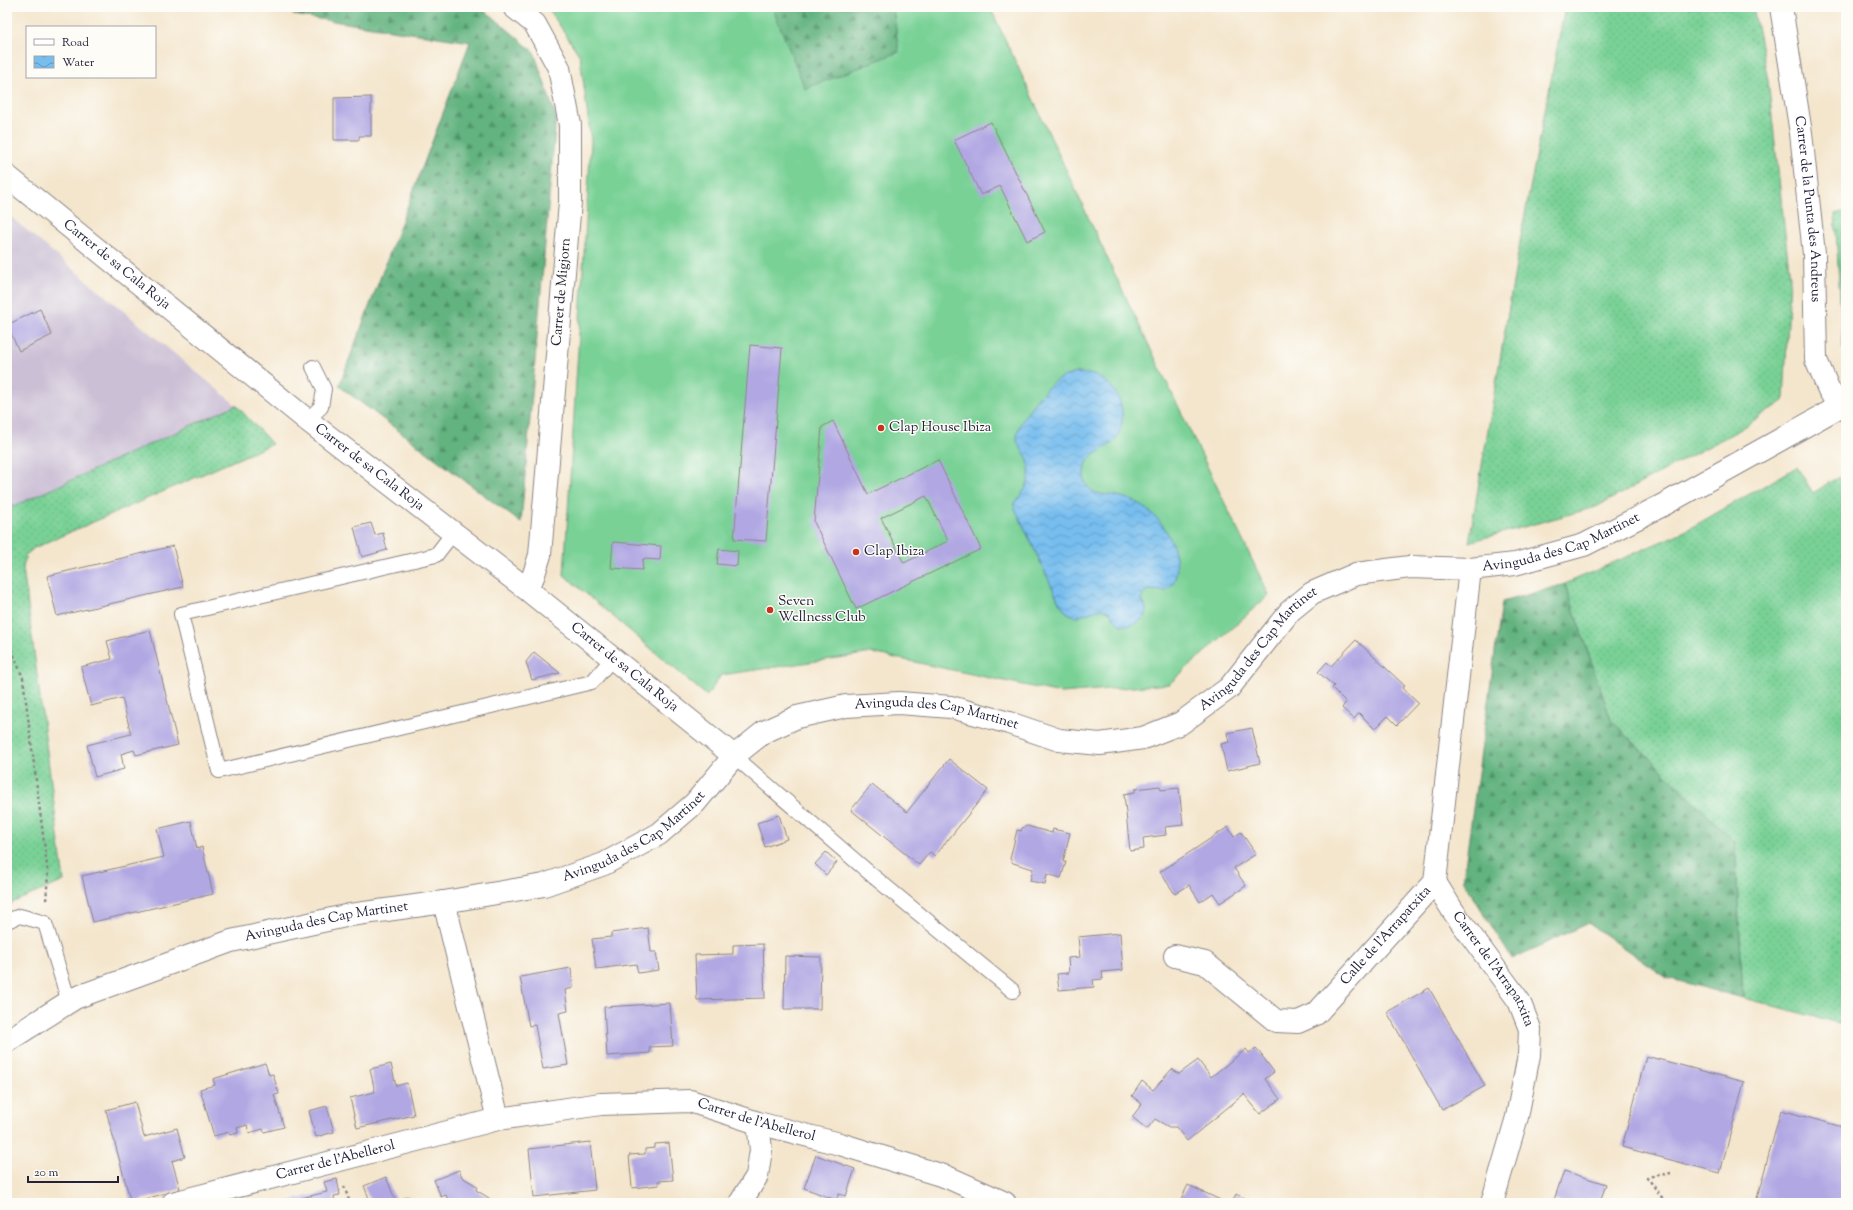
<svg xmlns="http://www.w3.org/2000/svg" width="1853" height="1210" font-family="'Sorts Mill Goudy',serif">
	<style>
		.industrial { fill: #cbbfd5 }
		.grass { fill: url(#grass-dots); stroke: #4e7a68 }
		.forest { fill: url(#forest-firs); stroke: #426a5d }
		.pitch { fill: #79d196; stroke: #4e7a68 }
		.water { fill: url(#water-waves); stroke: #4c7095 }
		.building { fill: #b1a8e3; fill-rule: evenodd }
		.lines { fill: none; stroke-linecap: round; stroke-linejoin: round }
		.service-casing { stroke: #8b8484; stroke-width: 16 }
		.minor-casing { stroke: #8b8484; stroke-width: 24 }
		.tertiary-casing { stroke: #8b8484; stroke-width: 24 }
		.path { stroke: #8b8484; stroke-width: 2.5; stroke-dasharray: 3 3; stroke-linecap: butt }
		.service { stroke: #fff; stroke-width: 14 }
		.minor { stroke: #fff; stroke-width: 22 }
		.tertiary { stroke: #fff; stroke-width: 22 }
		.poi-dot { fill: #c8321e; stroke: #fdfcf7; stroke-width: 1.5 }
		.labels { text-anchor: middle; dominant-baseline: central; stroke-width: 3; stroke-linejoin: round; paint-order: stroke }
		.street-label { font-size: 14px; fill: #22223b; stroke: #fdfcf7 }
		.poi-label { font-size: 14px; fill: #22223b; stroke: #fdfcf7; text-anchor: start }
	</style>
	<defs>
		<pattern id="grass-dots" width="8" height="8" patternUnits="userSpaceOnUse"><rect width="8" height="8" fill="#79d196"/><path d="M2 2h.1M6 6h.1" fill="none" stroke="#68b382" stroke-width="1.8" stroke-linecap="round"/></pattern>
		<pattern id="forest-firs" width="22" height="20" patternUnits="userSpaceOnUse"><rect width="22" height="20" fill="#62b37f"/><path d="M5 1l3.5 6h-7zM16 11l3.5 6h-7z" fill="#509169"/></pattern>
		<pattern id="water-waves" width="16" height="10" patternUnits="userSpaceOnUse"><rect width="16" height="10" fill="#77beef"/><path d="M0 5q4-4 8 0t8 0" fill="none" stroke="#619ac3"/></pattern>
	</defs>
	<rect width="100%" height="100%" fill="#fdfcf7"/>
	<filter id="ink" filterUnits="userSpaceOnUse"><feTurbulence type="fractalNoise" baseFrequency=".025" numOctaves="2"/><feDisplacementMap in="SourceGraphic" scale="8" xChannelSelector="R" yChannelSelector="G"/><feConvolveMatrix kernelMatrix="1 2 1 2 8 2 1 2 1" color-interpolation-filters="sRGB"/></filter>
	<filter id="wash" filterUnits="userSpaceOnUse"><feTurbulence type="fractalNoise" baseFrequency=".012" numOctaves="4" result="noise"/><feDisplacementMap in="SourceGraphic" scale="16" xChannelSelector="R" yChannelSelector="G"/><feGaussianBlur stdDeviation="0.9" result="paint"/><feColorMatrix in="noise" values="0 0 0 0 0 0 0 0 0 0 0 0 0 0 0 0 0 1.4 0 .05"/><feComposite in="paint" operator="in"/></filter>
	<g filter="url(#wash)">
		<rect width="100%" height="100%" fill="#f4e6cd"/>
		<!-- industrial -->
		<polygon class="industrial" points="7,214 236,405 12,508 7,481"/>
		<!-- grass -->
		<g class="grass">
			<polygon points="1565,7 1753,7 1768,80 1790,279 1784,401 1741,429 1596,507 1469,542 1522,230"/>
			<polygon points="1846,211 1846,351 1843,349 1835,214"/>
			<polygon points="236,405 272,444 34,548 26,555 23,568 64,881 7,905 7,481 12,507"/>
			<polygon points="1797,467 1813,493 1846,472 1846,1025 1743,998 1735,842 1611,720 1565,584 1685,531"/>
		</g>
		<!-- forest -->
		<g class="forest">
			<polygon points="293,7 477,7 492,16 534,52 556,117 521,523 339,386 470,42 293,15"/>
			<polygon points="772,7 893,7 899,52 805,89"/>
			<polygon points="1565,584 1611,720 1735,842 1743,998 1667,978 1588,923 1512,959 1463,880 1502,602"/>
		</g>
		<!-- pitch -->
		<polygon class="pitch" points="559,7 772,7 805,89 899,52 893,7 990,7 1118,281 1269,595 1169,684 1061,693 872,653 721,675 707,696 564,575 591,141 580,56 550,11"/>
		<!-- water -->
		<path class="water" d="M1076,373c9,0 17,1 24,5 22,11 30,43 14,63 -7,8 -20,11 -26,20 -5,8 -6,19 0,26 8,9 18,7 29,9 33,6 57,35 60,68 0,10 -2,21 -11,27l-19,-1 -4,4 -2,5c3,4 6,9 5,15 -2,7 -18,14 -25,11 -5,-2 -9,-10 -12,-14l-8,-2 -25,8 -10,-5 -7,-10 -46,-98c14,-13 21,-29 13,-48 -4,-8 -9,-10 -9,-19 0,-16 25,-45 37,-55 7,-5 14,-7 22,-9z"/>
		<g id="blocks">
			<!-- building -->
			<g class="building">
				<polygon points="371,97 371,136 359,136 359,140 334,140 334,98"/>
				<polygon points="991,122 1045,232 1027,241 1000,186 981,195 954,140"/>
				<polygon points="40,309 52,335 19,351 7,325"/>
				<polygon points="750,345 782,348 766,541 734,539"/>
				<path d="M833,421l35,73 70,-34 43,89 -125,60 -42,-87 8,-95zM926,496l22,45 -44,22 -23,-45z"/>
				<polygon points="371,523 375,535 383,533 387,550 362,557 354,527"/>
				<polygon points="613,542 661,546 660,560 643,559 642,570 611,568"/>
				<polygon points="173,546 183,587 57,616 47,576"/>
				<polygon points="719,549 738,551 737,566 717,564"/>
				<polygon points="150,630 178,745 136,755 134,750 121,754 124,769 95,777 87,745 131,734 122,698 91,706 81,667 112,659 107,641"/>
				<polygon points="1356,640 1405,686 1402,688 1418,703 1397,725 1388,716 1375,729 1359,713 1354,719 1342,708 1346,702 1332,688 1334,686 1318,672 1327,662 1331,666"/>
				<polygon points="534,652 560,673 532,680 526,662"/>
				<polygon points="1252,728 1260,763 1227,771 1221,744 1229,742 1227,733"/>
				<polygon points="949,759 988,790 935,856 930,852 919,865 851,810 872,784 907,812"/>
				<polygon points="1160,786 1161,790 1179,788 1183,825 1165,827 1166,835 1143,838 1144,849 1130,851 1124,794 1135,792 1135,789"/>
				<polygon points="779,815 787,839 765,847 757,823"/>
				<polygon points="191,821 197,849 202,847 213,894 93,922 82,876 164,857 157,829"/>
				<polygon points="1027,826 1052,833 1053,829 1070,833 1063,862 1066,862 1061,878 1047,874 1045,884 1030,881 1033,869 1013,863 1010,859 1017,830 1021,831 1022,828"/>
				<polygon points="1228,827 1234,837 1241,832 1256,854 1234,868 1246,886 1220,903 1213,893 1200,902 1189,885 1175,894 1160,872"/>
				<polygon points="826,852 837,862 826,875 815,864"/>
				<polygon points="648,928 651,952 656,952 659,970 638,973 636,964 596,969 592,939 611,937 611,933"/>
				<polygon points="1120,933 1123,970 1102,972 1103,979 1093,980 1094,987 1059,990 1057,974 1069,973 1068,958 1080,957 1078,937"/>
				<polygon points="763,944 765,998 697,1000 695,955 733,954 733,945"/>
				<polygon points="785,956 821,957 820,1009 784,1009"/>
				<polygon points="571,968 573,988 565,990 568,1011 559,1013 568,1065 543,1069 535,1025 529,1026 520,977"/>
				<polygon points="1429,988 1485,1086 1442,1110 1387,1012"/>
				<polygon points="670,1003 673,1046 649,1047 650,1053 607,1056 604,1007"/>
				<polygon points="1256,1048 1274,1072 1265,1079 1280,1099 1260,1114 1244,1094 1187,1141 1176,1127 1169,1127 1155,1119 1147,1129 1132,1117 1142,1104 1132,1096 1142,1081 1153,1090 1172,1069 1179,1074 1198,1060 1211,1077 1246,1049 1249,1053"/>
				<polygon points="1646,1056 1744,1082 1720,1173 1622,1147"/>
				<polygon points="265,1063 269,1075 273,1074 279,1094 274,1095 284,1127 264,1132 263,1129 249,1133 247,1125 237,1128 238,1133 230,1135 229,1132 214,1136 200,1089 215,1085 213,1079"/>
				<polygon points="391,1064 396,1086 407,1083 414,1115 357,1128 350,1098 375,1092 370,1069"/>
				<polygon points="135,1102 144,1137 177,1128 185,1157 172,1161 180,1189 131,1203 106,1110"/>
				<polygon points="327,1106 334,1132 316,1137 309,1111"/>
				<polygon points="1781,1110 1846,1128 1846,1203 1761,1203 1756,1202"/>
				<polygon points="590,1142 595,1190 534,1197 529,1149"/>
				<polygon points="669,1143 673,1180 658,1181 659,1185 632,1188 629,1155 645,1154 645,1149 655,1148 655,1144"/>
				<polygon points="816,1155 855,1169 846,1196 839,1194 836,1200 804,1188"/>
				<polygon points="459,1170 462,1177 477,1186 476,1190 489,1198 488,1201 491,1203 447,1203 448,1200 446,1195 441,1197 434,1180"/>
				<polygon points="1564,1171 1606,1184 1601,1199 1613,1203 1563,1203 1554,1200"/>
				<polygon points="386,1177 396,1202 408,1196 411,1203 371,1203 364,1186"/>
				<polygon points="337,1179 340,1195 334,1196 335,1203 288,1203 288,1201 327,1192 324,1182"/>
				<polygon points="1188,1185 1227,1203 1179,1203"/>
				<polygon points="1236,1194 1256,1203 1232,1203"/>
			</g>
		</g>
	</g>
	<g filter="url(#ink)">
		<use href="#blocks" fill-opacity="0" stroke="#8b8484" stroke-width="1"/>
		<g class="lines">
			<!-- service casing -->
			<g class="service-casing">
				<g id="service">
					<polyline points="307,420 321,407 324,389 313,367"/>
					<polyline points="453,533 436,555 181,614 219,771 592,682 612,659"/>
					<polyline points="734,756 873,876 1013,991"/>
					<polyline points="7,921 20,916 45,923 69,1002"/>
				</g>
			</g>
			<!-- minor casing -->
			<g class="minor-casing">
				<g id="minor">
					<polyline points="514,7 535,24 559,68 570,125 570,202 540,555 533,577 524,587"/>
					<path id="s1" d="M1781,7l20,126 13,121 2,106 13,30 11,17"/>
					<path id="s2" d="M7,176l300,244 217,167 210,169"/>
					<path id="s3" d="M1435,882l18,29 66,90 11,28 -1,26 -12,62 -25,86"/>
					<polyline points="444,902 498,1119"/>
					<path id="s4" d="M1175,956l30,7 71,58 22,1 18,-8 119,-132 35,-313"/>
					<path id="s5" d="M173,1203l325,-84 103,-15 89,-3 68,22 82,21 107,33 58,26"/>
					<polyline points="740,1203 757,1176 761,1150 758,1123"/>
				</g>
			</g>
			<!-- tertiary casing -->
			<g class="tertiary-casing">
				<g id="tertiary">
					<path id="s6" d="M7,1041l68,-43 156,-57 119,-26 94,-13 100,-17 60,-21 55,-30 36,-31 39,-47 30,-24 33,-15 49,-11 53,-3 52,4 58,16 50,17 41,4 43,-6 38,-15 48,-35 61,-77 22,-18 44,-19 54,-7 60,2 45,-5 69,-19 79,-40 183,-102"/>
				</g>
			</g>
			<!-- path -->
			<g class="path">
				<polyline points="7,638 23,678 48,874 46,901"/>
				<polyline points="344,1186 350,1203"/>
				<polyline points="1666,1203 1647,1177 1671,1173"/>
			</g>
			<!-- service -->
			<use href="#service" class="service"/>
			<!-- minor -->
			<use href="#minor" class="minor"/>
			<!-- tertiary -->
			<use href="#tertiary" class="tertiary"/>
		</g>
	</g>
	<!-- markers -->
	<g class="poi-dot">
		<circle cx="881" cy="428" r="4"/>
		<circle cx="856" cy="552" r="4"/>
		<circle cx="770" cy="610" r="4"/>
	</g>
	<g class="labels">
		<!-- street labels -->
		<g class="street-label">
			<text stroke="none"><textPath href="#s1" startOffset="204">Carrer de la Punta des Andreus</textPath></text>
			<text stroke="none"><textPath href="#s2" startOffset="141">Carrer de sa Cala Roja</textPath></text>
			<text transform="translate(562 292) rotate(-85)">Carrer de Migjorn</text>
			<text stroke="none"><textPath href="#s2" startOffset="465">Carrer de sa Cala Roja</textPath></text>
			<text stroke="none"><textPath href="#s6" startOffset="1712">Avinguda des Cap Martinet</textPath></text>
			<text stroke="none"><textPath href="#s6" startOffset="1376">Avinguda des Cap Martinet</textPath></text>
			<text stroke="none"><textPath href="#s2" startOffset="789">Carrer de sa Cala Roja</textPath></text>
			<text stroke="none"><textPath href="#s6" startOffset="1016">Avinguda des Cap Martinet</textPath></text>
			<text stroke="none"><textPath href="#s6" startOffset="668">Avinguda des Cap Martinet</textPath></text>
			<text stroke="none"><textPath href="#s6" startOffset="344">Avinguda des Cap Martinet</textPath></text>
			<text stroke="none"><textPath href="#s4" startOffset="269">Calle de l'Arrapatxita</textPath></text>
			<text stroke="none"><textPath href="#s3" startOffset="105">Carrer de l'Arrapatxita</textPath></text>
			<text stroke="none"><textPath href="#s5" startOffset="598">Carrer de l'Abellerol</textPath></text>
			<text stroke="none"><textPath href="#s5" startOffset="168">Carrer de l'Abellerol</textPath></text>
		</g>
		<!-- poi labels -->
		<g class="poi-label">
			<text x="889" y="428">Clap House Ibiza</text>
			<text x="864" y="552">Clap Ibiza</text>
			<text x="778" y="602">Seven<tspan x="778" dy="16">Wellness Club</tspan></text>
		</g>
	</g>
	<!-- margin -->
	<rect width="1853" height="1210" fill="none" stroke="#fdfcf7" stroke-width="24"/>
	<!-- legend -->
	<rect x="26" y="26" width="130" height="52" fill="#fdfcf7" stroke="#a5a5ac"/>
	<rect x="34" y="39" width="20" height="6" fill="#ffffff" stroke="#a5a5ac"/>
	<text x="62" y="46" font-size="12" fill="#22223b">Road</text>
	<rect x="34" y="56" width="20" height="12" fill="url(#water-waves)" stroke="#a5a5ac"/>
	<text x="62" y="66" font-size="12" fill="#22223b">Water</text>
	<!-- scale -->
	<path d="M28 1176v6h90v-6" fill="none" stroke="#22223b" stroke-width="2"/>
	<text x="34" y="1176" font-size="12" fill="#22223b" stroke="#fdfcf7" stroke-width="3" paint-order="stroke">20 m</text>
</svg>
